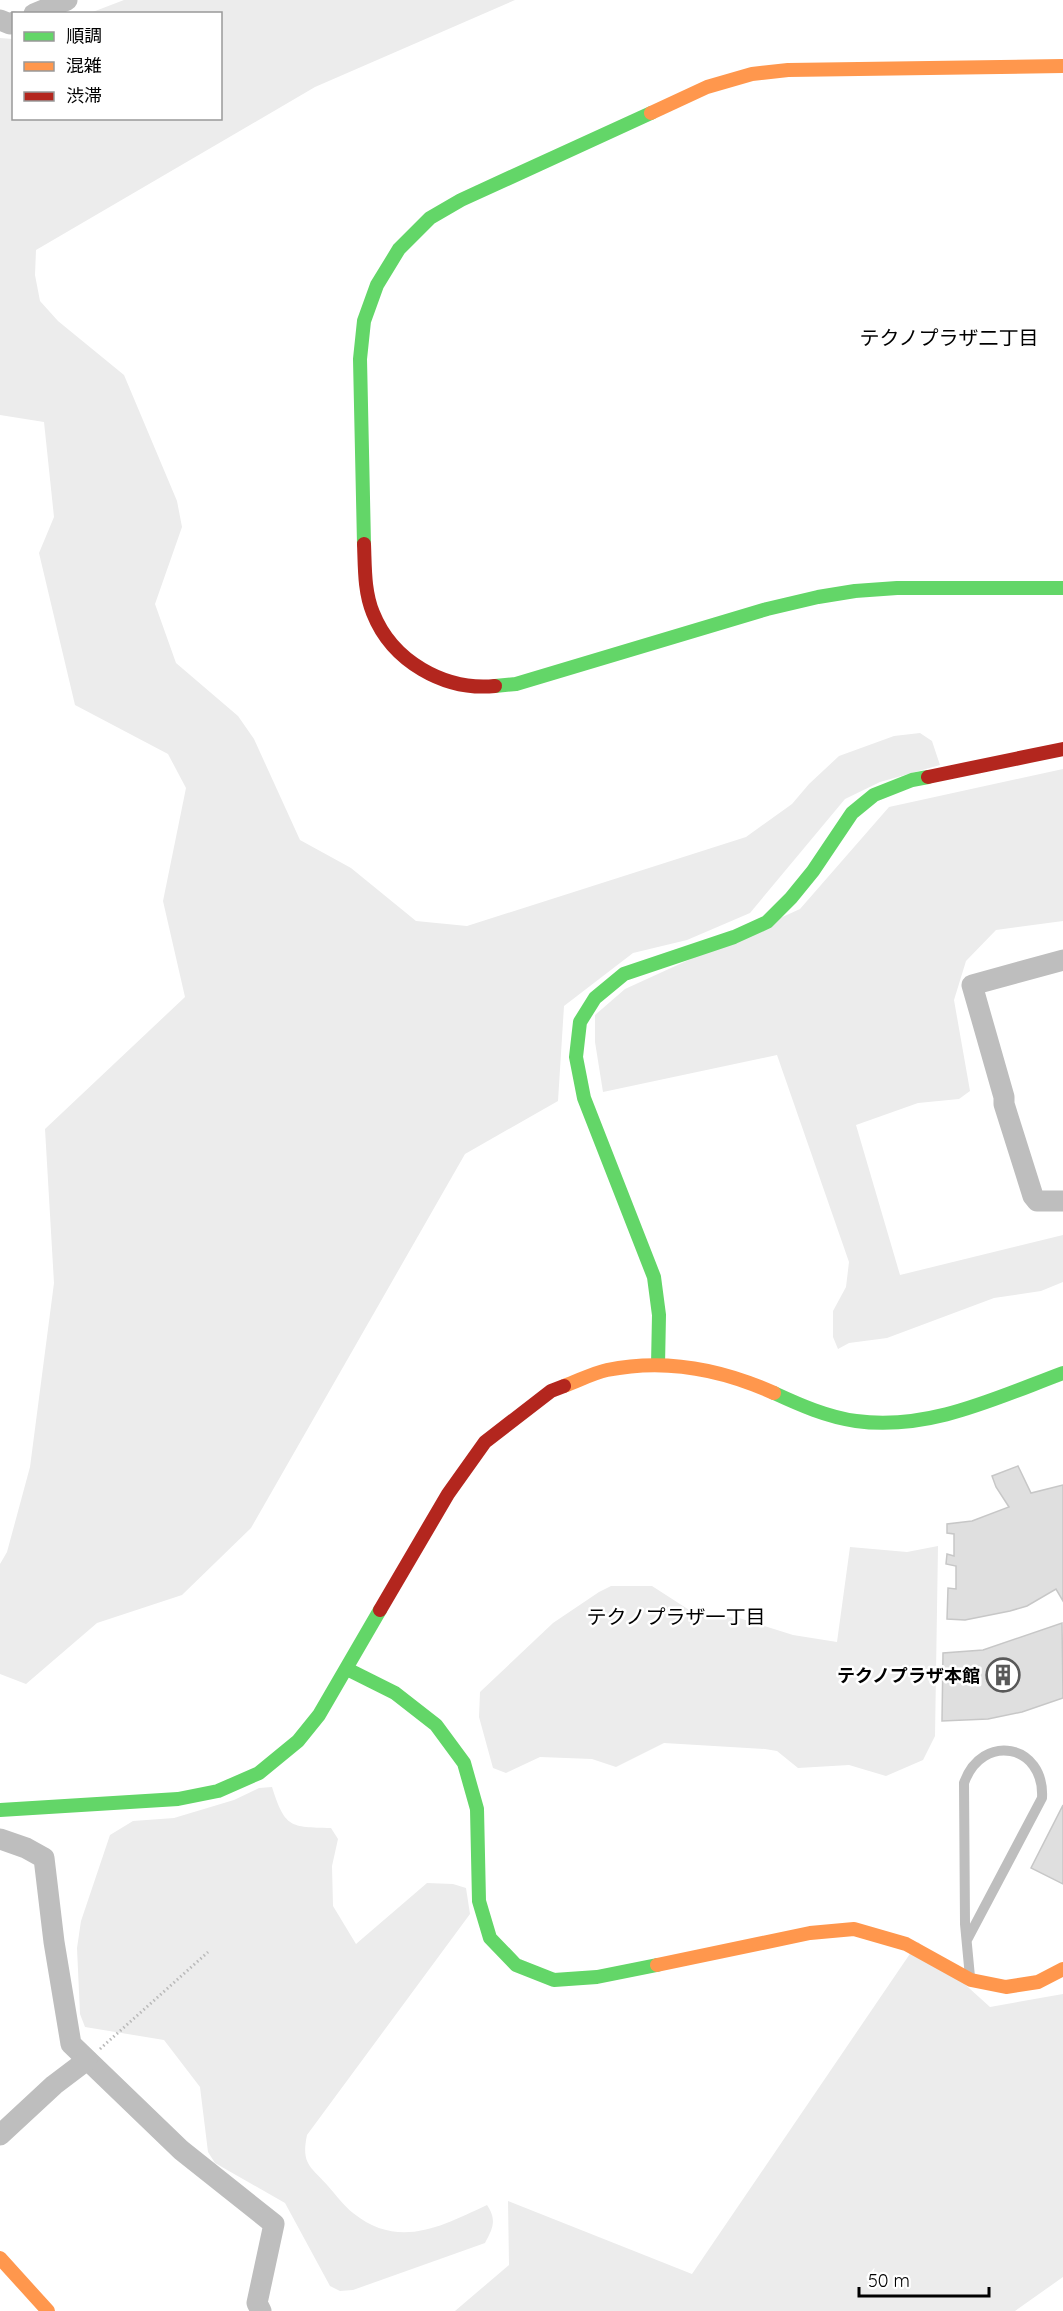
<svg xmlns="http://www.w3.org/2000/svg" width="1063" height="2311" font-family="Quicksand,'Noto Sans JP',sans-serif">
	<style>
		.green { fill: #ececec }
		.building { fill: #dfdfdf; stroke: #c7c7c7; stroke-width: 1.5 }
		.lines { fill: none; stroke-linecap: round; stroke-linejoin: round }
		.path { stroke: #b9b9b9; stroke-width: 3; stroke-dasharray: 1.5 3; stroke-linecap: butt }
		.lane { stroke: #bebebe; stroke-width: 10 }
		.street { stroke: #bebebe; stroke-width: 21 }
		.fast { stroke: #63d668; stroke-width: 14 }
		.slow { stroke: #ff974d; stroke-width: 14 }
		.jam { stroke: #b3261e; stroke-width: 14 }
		.labels { text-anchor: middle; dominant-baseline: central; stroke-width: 5; stroke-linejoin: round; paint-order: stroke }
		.poi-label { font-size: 18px; font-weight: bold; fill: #000; stroke: #fff; text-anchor: end }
		.neighbourhood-label { font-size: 20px; fill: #000; stroke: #fff }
	</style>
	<rect width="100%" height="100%" fill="#fff"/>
	<!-- green -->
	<g class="green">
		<polygon points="124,0 515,0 315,87 36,250 35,275 40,301 58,321 124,375 177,501 182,527 155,604 176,663 238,716 254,739 300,840 351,868 416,921 467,926 746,837 792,804 809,784 839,756 894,736 920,733 932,741 940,765 880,782 845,799 750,913 687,940 633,953 564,1006 558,1101 465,1154 251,1528 182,1595 97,1623 26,1684 0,1674 0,1564 7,1552 30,1467 54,1283 45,1129 185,997 163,901 186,788 168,754 75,705 39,553 54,517 44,422 0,415 0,38 13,39 14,118 220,118 220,14 90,13"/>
		<polygon points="1063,769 1063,921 996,930 966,961 954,1000 970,1091 959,1099 918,1103 856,1125 900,1275 1063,1235 1063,1282 1041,1291 994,1298 887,1338 849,1343 838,1349 833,1337 833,1311 846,1287 849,1262 777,1055 603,1092 595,1042 595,1015 625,989 800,909 889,807"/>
		<polygon points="938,1546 935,1736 923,1760 886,1776 849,1765 798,1768 777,1751 765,1749 664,1743 616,1767 592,1759 540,1757 506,1773 493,1768 479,1717 480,1692 553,1623 599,1592 611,1586 652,1586 697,1615 739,1618 793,1635 837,1642 850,1547 907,1552"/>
		<path d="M272,1787c13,41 18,40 59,41l7,11 -6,27 1,40 23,38 71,-61 26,1 13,4 4,26 -163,221c-6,29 3,31 21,51 8,9 16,20 25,27 46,37 89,13 134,-8 10,15 6,23 -2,38l-132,47 -13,1 -10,-5 -45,-83 -70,-40 -7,-11 -8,-65 -36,-47 -79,-13 -5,-13 -3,-66 4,-27 29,-86 23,-14 41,-3 60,-18 25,-12z"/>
		<polygon points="918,1942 990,2007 1063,1994 1063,2277 1015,2311 455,2311 509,2265 508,2201 692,2274"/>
	</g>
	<!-- building -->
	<g class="building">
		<polygon points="1018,1466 1031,1493 1063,1485 1063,1601 1056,1589 1027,1606 1010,1611 965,1620 947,1619 948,1588 956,1589 956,1566 946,1564 947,1554 954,1556 954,1534 947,1533 947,1524 972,1521 1009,1507 996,1487 992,1476"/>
		<polygon points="1062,1623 1063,1698 1022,1712 988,1719 942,1721 943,1653 983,1650"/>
		<polygon points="1063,1805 1063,1884 1031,1868"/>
	</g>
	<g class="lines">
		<!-- path -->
		<polyline class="path" points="100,2049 208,1952"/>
		<!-- lane -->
		<path class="lane" d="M967,1940l75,-142c3,-54 -60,-66 -78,-15l1,141 5,53"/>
		<!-- street -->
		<g class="street">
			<polyline points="34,14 67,0"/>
			<polyline points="0,20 10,24 14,22"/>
			<polyline points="1063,960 972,985 1004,1097 1004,1104 1033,1196 1037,1201 1063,1201"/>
			<polyline points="0,1839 26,1848 44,1858 54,1942 71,2044 181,2150 274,2224 257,2303 261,2311"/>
			<polyline points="0,2135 54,2085 87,2060"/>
		</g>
		<!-- fast -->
		<g class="fast">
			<polyline points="364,544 360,359 364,321 377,285 399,249 430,218 461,200 651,113"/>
			<polyline points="495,686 516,684 767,609 818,597 855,591 897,588 1063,588"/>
			<polyline points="658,1365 659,1315 654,1277 584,1098 576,1057 580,1022 595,998 624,974 734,937 767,922 791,898 813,871 852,813 874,795 912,780 928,777"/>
			<path d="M774,1393c26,12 53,24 82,28 73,10 140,-23 207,-48"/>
			<polyline points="347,1669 395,1693 436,1725 464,1763 477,1809 479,1901 490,1938 516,1965 554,1980 597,1977 657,1965"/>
			<polyline points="0,1810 178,1799 218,1791 259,1773 298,1741 319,1715 380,1610"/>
		</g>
		<!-- slow -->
		<g class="slow">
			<polyline points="651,113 707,87 752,74 788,70 1063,66"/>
			<path d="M564,1386c14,-5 29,-13 43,-16 58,-12 114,-1 167,23"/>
			<polyline points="657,1965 810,1933 854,1929 906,1944 971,1980 1006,1987 1038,1982 1063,1969"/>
			<polyline points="0,2258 48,2311"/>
		</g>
		<!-- jam -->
		<g class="jam">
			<path d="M364,544c1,23 0,47 9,69 19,48 71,78 122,73"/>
			<polyline points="928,777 1063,749"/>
			<polyline points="380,1610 448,1494 485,1442 551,1391 564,1386"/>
		</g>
	</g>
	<!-- icons -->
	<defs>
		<g id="building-ring" transform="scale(1.725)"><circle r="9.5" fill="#fff" stroke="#595959" stroke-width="1.5"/><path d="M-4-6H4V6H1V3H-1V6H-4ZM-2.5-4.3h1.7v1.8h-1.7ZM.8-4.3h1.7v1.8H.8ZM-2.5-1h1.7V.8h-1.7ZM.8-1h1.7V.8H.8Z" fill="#595959"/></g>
	</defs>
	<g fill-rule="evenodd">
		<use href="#building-ring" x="1003" y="1675"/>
	</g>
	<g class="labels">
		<!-- poi labels -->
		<g class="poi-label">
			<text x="980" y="1675">テクノプラザ本館</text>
		</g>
		<!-- neighbourhood labels -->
		<g class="neighbourhood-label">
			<text x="949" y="337">テクノプラザ二丁目</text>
			<text x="676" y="1616">テクノプラザ一丁目</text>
		</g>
	</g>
	<!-- legend -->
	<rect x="12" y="12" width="210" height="108" fill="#ffffff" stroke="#999999" stroke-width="1.5"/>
	<rect x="24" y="32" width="30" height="9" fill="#63d668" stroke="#999999" stroke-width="1.5"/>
	<text x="66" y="42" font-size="18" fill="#000000">順調</text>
	<rect x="24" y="62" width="30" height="9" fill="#ff974d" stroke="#999999" stroke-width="1.5"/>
	<text x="66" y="72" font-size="18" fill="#000000">混雑</text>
	<rect x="24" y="92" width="30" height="9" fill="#b3261e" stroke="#999999" stroke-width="1.5"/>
	<text x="66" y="102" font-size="18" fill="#000000">渋滞</text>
	<!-- scale -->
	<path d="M859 2287v9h130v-9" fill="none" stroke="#000000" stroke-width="3"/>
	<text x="868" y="2287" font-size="18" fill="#000000" stroke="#ffffff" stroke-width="4.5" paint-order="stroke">50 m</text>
</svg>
